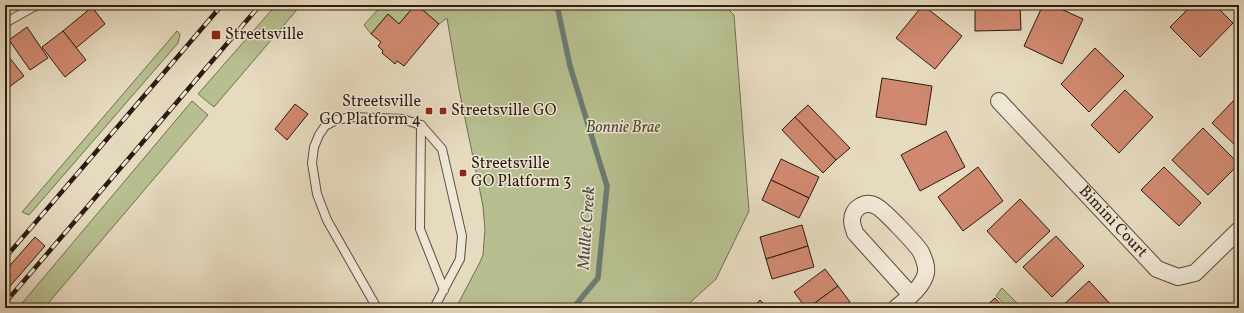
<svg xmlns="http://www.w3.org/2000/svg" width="1244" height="313" font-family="Vollkorn,serif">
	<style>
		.green { fill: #b7bf90; stroke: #726e50 }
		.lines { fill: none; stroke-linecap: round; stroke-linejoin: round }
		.stream { stroke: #6c7b72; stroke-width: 5.5 }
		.building { fill: #d08970; stroke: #2c1c10 }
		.service-casing { stroke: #5a4c3c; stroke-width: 10 }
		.minor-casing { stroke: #5a4c3c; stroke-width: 18 }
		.service { stroke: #efe7d5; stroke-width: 8 }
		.minor { stroke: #efe7d5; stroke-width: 16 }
		.rail-casing { stroke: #2c1c10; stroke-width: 4.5 }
		.rail { stroke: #efe7d5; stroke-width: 3; stroke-dasharray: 9; stroke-linecap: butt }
		.poi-dot { fill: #8f2418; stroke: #efe7d5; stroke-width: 1.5 }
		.labels { text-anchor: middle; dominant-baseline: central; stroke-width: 3; stroke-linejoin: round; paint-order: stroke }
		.poi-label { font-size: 16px; fill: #2c1c10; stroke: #efe7d5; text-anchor: start }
		.park-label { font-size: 16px; font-style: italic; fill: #564d36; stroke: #efe7d5 }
		.street-label { font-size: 16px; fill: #2c1c10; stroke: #efe7d5 }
		.water-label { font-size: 17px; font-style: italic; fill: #4c4b41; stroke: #efe7d5 }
	</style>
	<rect width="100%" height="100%" fill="#e6dabf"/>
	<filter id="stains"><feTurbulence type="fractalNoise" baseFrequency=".005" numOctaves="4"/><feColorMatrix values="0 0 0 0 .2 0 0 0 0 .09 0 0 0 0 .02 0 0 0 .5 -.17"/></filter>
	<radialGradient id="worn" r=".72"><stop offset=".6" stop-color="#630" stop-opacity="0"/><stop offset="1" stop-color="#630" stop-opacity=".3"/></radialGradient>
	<!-- green -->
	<g class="green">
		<polygon points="276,5 301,5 214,107 198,94"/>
		<polygon points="382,5 415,5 399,24 388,14 371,34 364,25"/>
		<polygon points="417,5 724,5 734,15 749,211 716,279 684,308 456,308 480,262 483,255 485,229 483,206 459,89 447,18 439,24"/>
		<polygon points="177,31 180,34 178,43 29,215 22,212"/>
		<polygon points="192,101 208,115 44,308 18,308"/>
		<polygon points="1002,288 1022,308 1008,308 996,296"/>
	</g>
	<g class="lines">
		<!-- stream -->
		<polyline class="stream" points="557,5 570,66 607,186 598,278 573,308"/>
	</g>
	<!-- building -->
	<g class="building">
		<polygon points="415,5 417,5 439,24 404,66 397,61 395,64 382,53 383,51 378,46 381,42 371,34 388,14 399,24"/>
		<polygon points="771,5 805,5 771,7"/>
		<polygon points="923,5 962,36 935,69 896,38"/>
		<polygon points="975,5 1020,5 1021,30 975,31"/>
		<polygon points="1043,5 1052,5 1083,19 1062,64 1024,46"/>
		<polygon points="1150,5 1161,5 1156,10"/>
		<polygon points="1192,5 1215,5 1233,23 1200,57 1170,27"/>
		<polygon points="92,7 105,24 76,48 63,31"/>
		<polygon points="27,27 48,58 30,70 9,40"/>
		<polygon points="63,31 86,60 65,77 42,47"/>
		<polygon points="1095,48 1124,76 1089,112 1061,84"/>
		<polygon points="5,52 24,76 5,90"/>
		<polygon points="882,78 932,86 926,125 876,117"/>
		<polygon points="1125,90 1153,117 1119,153 1091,125"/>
		<polygon points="1238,96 1239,96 1239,149 1212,123"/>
		<polygon points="295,104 308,114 287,140 275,129"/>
		<polygon points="808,105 850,148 836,160 795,117"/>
		<polygon points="795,117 836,160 823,173 782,130"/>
		<polygon points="1203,128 1239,164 1208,195 1172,160"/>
		<polygon points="946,131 965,167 920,191 901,155"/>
		<polygon points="781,159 819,177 809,198 771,180"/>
		<polygon points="978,167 1003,201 963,231 938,197"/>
		<polygon points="1164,167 1201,203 1179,226 1141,190"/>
		<polygon points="771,180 809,198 799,218 762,200"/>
		<polygon points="1020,199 1050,231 1016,263 987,231"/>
		<polygon points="802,225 808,246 766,259 760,237"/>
		<polygon points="1056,236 1084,266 1052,297 1023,267"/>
		<polygon points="35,237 45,246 5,292 5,271"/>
		<polygon points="808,246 814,267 772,279 766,259"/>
		<polygon points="825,269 838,286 808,308 806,308 794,292"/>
		<polygon points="1089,281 1114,308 1060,308"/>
		<polygon points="838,286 850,302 842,308 808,308"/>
		<polygon points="995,298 1004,308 984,308"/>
		<polygon points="760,300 768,308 752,308"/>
	</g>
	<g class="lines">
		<!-- service casing -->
		<g class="service-casing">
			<g id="service">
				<polyline points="5,23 37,5"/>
				<polyline points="421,125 420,229 444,290"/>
				<polyline points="377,308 327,220 317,194 312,163 314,147 319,135 325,126 336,120 352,117 402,119 421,125 442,149 462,236 460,259 434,308"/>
			</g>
		</g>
		<!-- minor casing -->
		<g class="minor-casing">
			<g id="minor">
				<path id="s1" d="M999,101l158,168 21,8 17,-4 44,-43"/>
				<path d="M896,308c11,-9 27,-21 30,-35 1,-8 -2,-14 -5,-21 -5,-8 -38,-43 -45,-46 -11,-6 -24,2 -24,15 0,4 2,8 3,12l56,62"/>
			</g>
		</g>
		<!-- service -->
		<use href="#service" class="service"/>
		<!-- minor -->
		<use href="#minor" class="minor"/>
		<!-- rail casing -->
		<g class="rail-casing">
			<g id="rail">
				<polyline points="5,258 222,5"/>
				<polyline points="5,303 260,5"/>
			</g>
		</g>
		<!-- rail -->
		<use href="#rail" class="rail"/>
	</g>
	<!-- markers -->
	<g class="poi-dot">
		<rect x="211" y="30" width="10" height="10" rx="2"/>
		<rect x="425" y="107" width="8" height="8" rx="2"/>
		<rect x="439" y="107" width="8" height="8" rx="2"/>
		<rect x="459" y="169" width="8" height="8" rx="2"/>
	</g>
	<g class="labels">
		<!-- poi labels -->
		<g class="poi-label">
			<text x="225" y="35">Streetsville</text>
			<text x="421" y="102" text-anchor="end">Streetsville<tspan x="421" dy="18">GO Platform 4</tspan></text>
			<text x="451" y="111">Streetsville GO</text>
			<text x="471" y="164">Streetsville<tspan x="471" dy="18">GO Platform 3</tspan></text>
		</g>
		<!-- park labels -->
		<g class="park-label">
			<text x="623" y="128">Bonnie Brae</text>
		</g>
		<!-- street labels -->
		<g class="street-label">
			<text stroke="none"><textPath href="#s1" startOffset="166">Bimini Court</textPath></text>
		</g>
		<!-- water labels -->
		<g class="water-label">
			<text transform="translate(587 228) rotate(-86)">Mullet Creek</text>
		</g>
	</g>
	<!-- margin -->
	<rect width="1244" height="313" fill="none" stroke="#e6dabf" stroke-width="20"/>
	<rect x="6" y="6" width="1232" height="301" fill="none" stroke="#2c1c10" stroke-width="2"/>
	<rect x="10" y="10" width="1224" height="293" fill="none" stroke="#2c1c10"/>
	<rect width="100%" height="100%" filter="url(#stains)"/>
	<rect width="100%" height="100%" fill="url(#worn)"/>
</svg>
